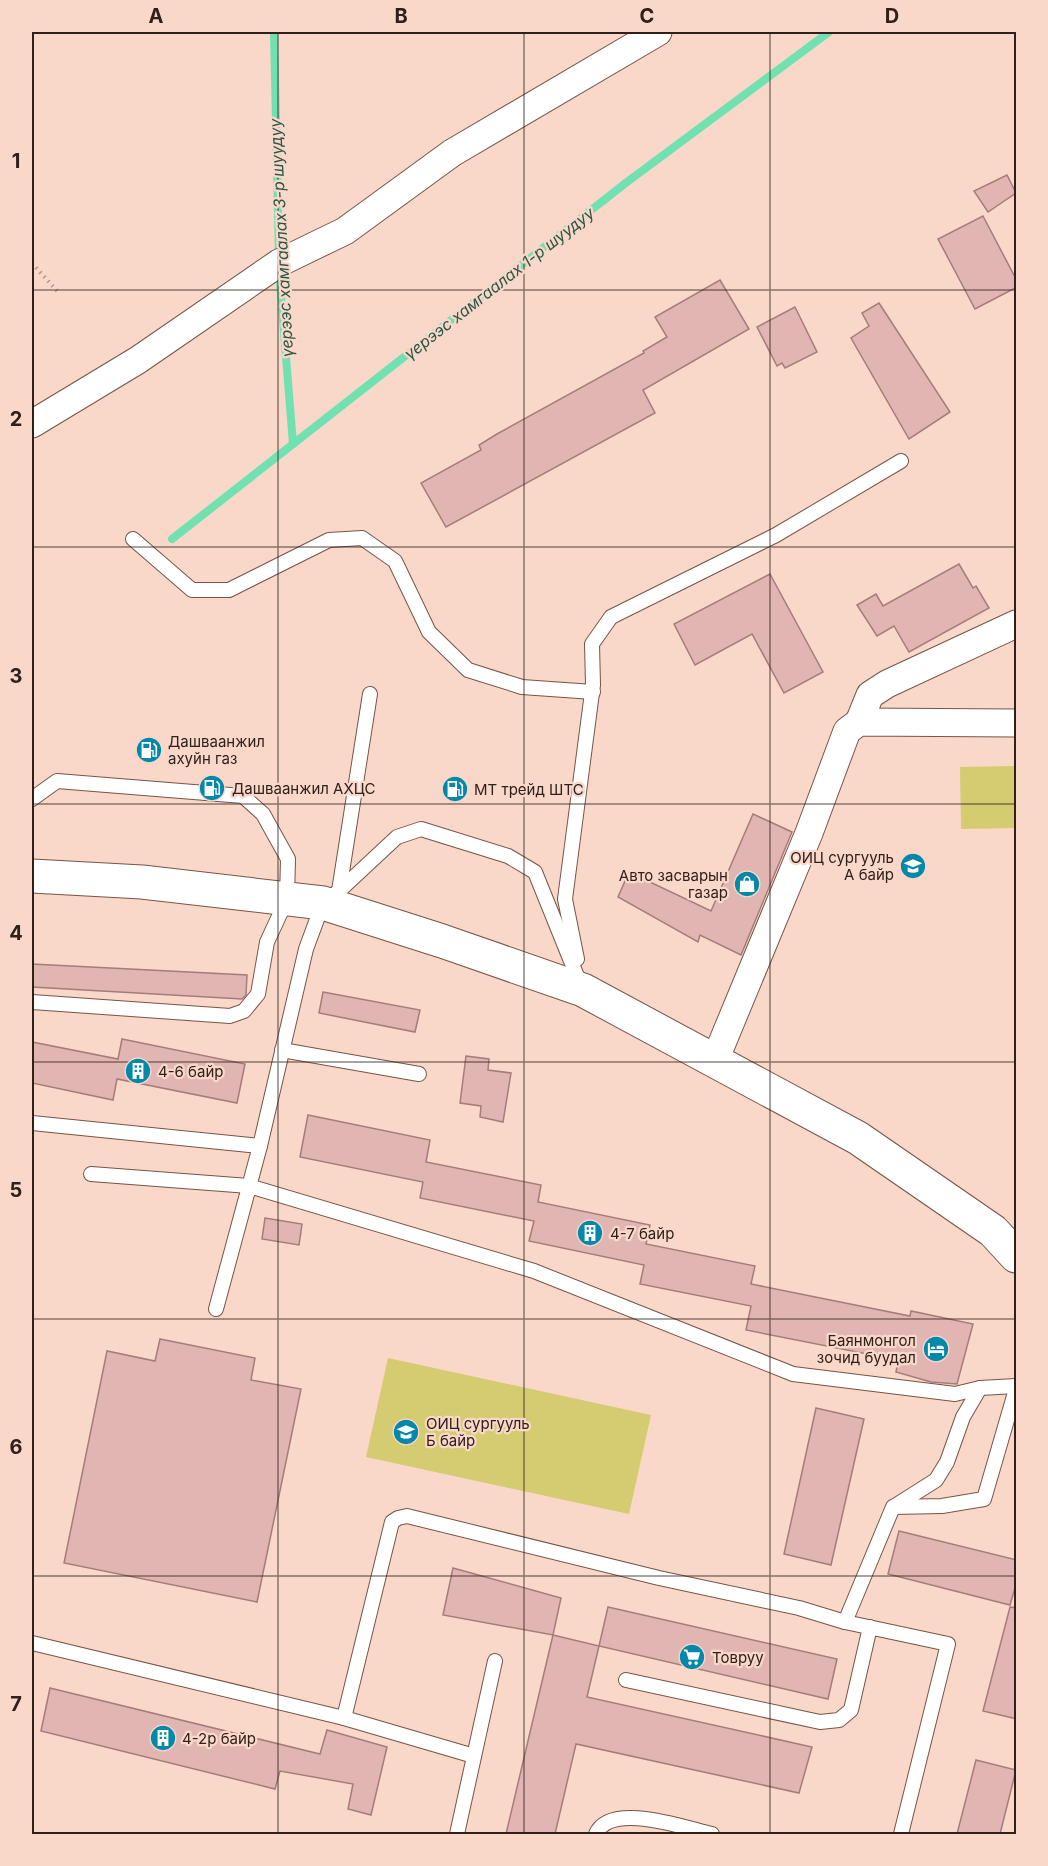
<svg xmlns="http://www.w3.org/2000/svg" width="1048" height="1866" font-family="Inter,sans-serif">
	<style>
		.green { fill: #d5cb70 }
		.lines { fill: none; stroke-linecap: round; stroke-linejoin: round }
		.stream { stroke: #72e1b0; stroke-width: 8 }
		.building { fill: #e1b5b2; stroke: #a67c7a; stroke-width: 1.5 }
		.service-casing { stroke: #775446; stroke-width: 16 }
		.minor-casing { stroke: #775446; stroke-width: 29 }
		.tertiary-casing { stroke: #775446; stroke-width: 35 }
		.path { stroke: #b3998d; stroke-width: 4; stroke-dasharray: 1.5 4.5; stroke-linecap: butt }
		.service { stroke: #fff; stroke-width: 14 }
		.minor { stroke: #fff; stroke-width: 27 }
		.tertiary { stroke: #fff; stroke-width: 33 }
		.grid { fill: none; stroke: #2f201a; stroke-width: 1.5; stroke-opacity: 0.55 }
		.labels { text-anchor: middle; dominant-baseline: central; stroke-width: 4.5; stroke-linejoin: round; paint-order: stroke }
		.poi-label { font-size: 15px; fill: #2f201a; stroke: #f9d8ca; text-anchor: start }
		.water-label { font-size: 16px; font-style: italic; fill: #295743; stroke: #f9d8ca }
		.neatline { fill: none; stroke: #2f201a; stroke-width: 2 }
		.grid-label { font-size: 20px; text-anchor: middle; font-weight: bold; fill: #2f201a }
	</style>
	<rect width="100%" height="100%" fill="#f9d8ca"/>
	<!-- green -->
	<g class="green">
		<polygon points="1016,766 1016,828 961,829 960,767"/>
		<polygon points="388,1358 651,1415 629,1514 366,1457"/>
	</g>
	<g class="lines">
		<!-- stream -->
		<g class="stream">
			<polyline points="274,32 279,258"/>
			<polyline points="279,270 293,444"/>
			<polyline points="172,539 627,182 829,32"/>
		</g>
	</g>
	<!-- building -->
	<g class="building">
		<polygon points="1007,175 1016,193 988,212 974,191"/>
		<polygon points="983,216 1017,281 1017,287 975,309 938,239"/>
		<polygon points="720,280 749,329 643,390 655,413 446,527 421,483 481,450 479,445 497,434 644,353 643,351 667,337 655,317"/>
		<polygon points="879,303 950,412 909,439 851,338 869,326 862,313"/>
		<polygon points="795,307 817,352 785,368 782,363 777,366 757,327"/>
		<polygon points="959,564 973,588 976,586 989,608 909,652 894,626 877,636 857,605 876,594 883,606"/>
		<polygon points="770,574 823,672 784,693 752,634 695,665 674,624"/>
		<polygon points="753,814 792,832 741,955 700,935 698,942 618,897 629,872 711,911"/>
		<polygon points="32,964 247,975 246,995 242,999 32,987"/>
		<polygon points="323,992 420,1010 415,1032 319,1013"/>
		<polygon points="122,1039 245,1064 237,1103 117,1079 113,1100 32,1083 32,1042 118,1059"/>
		<polygon points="466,1056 489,1059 488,1070 511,1073 503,1122 480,1117 481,1106 460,1103"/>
		<polygon points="308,1115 430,1140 426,1162 541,1185 538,1202 650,1225 646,1244 755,1266 751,1284 910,1316 911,1311 973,1324 957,1384 931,1382 896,1372 898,1360 746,1330 751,1306 640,1284 644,1265 529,1241 534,1221 420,1198 423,1182 300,1157"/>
		<polygon points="265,1218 302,1224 299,1245 262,1239"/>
		<polygon points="160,1339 255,1358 251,1380 301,1389 257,1602 64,1563 107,1351 155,1361"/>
		<polygon points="816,1408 864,1419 831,1565 784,1554"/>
		<polygon points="899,1531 1017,1560 1017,1581 1010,1605 888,1574"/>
		<polygon points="453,1568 561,1598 553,1635 443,1615"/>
		<polygon points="608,1607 837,1659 828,1699 599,1646"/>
		<polygon points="1010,1607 1017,1608 1017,1719 983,1711"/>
		<polygon points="553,1635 599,1646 587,1697 812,1747 799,1793 576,1744 555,1834 506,1834"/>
		<polygon points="50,1688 320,1754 327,1730 387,1747 371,1815 348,1809 353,1784 280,1771 275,1789 41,1731"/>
		<polygon points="976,1760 1016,1770 1000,1834 957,1834"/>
	</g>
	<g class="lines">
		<!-- service casing -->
		<g class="service-casing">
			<g id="service">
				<polyline points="133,539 192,590 229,590 329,540 362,538 395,561 429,632 468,670 522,687 593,692"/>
				<polyline points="32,799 57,781 243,796 263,814 288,859 287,899 267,942 258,994 244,1011 230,1016 32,1002"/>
				<polyline points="339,891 370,694"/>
				<polyline points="577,959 565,899 593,685 592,644 611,617 776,535 901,461"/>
				<polyline points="282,1050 419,1074"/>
				<polyline points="32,1123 260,1146"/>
				<polyline points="91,1174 249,1186 534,1271 793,1374 955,1394 980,1388 1016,1386"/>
				<polyline points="216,1309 260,1146 306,949 323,903 339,891 397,837 421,829 508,856 535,872 581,986"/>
				<polyline points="895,1506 936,1480 947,1462 963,1417 980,1388"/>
				<polyline points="32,1643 344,1718 474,1756"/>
				<polyline points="626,1680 820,1722 839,1720 851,1710 870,1627"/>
				<polyline points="344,1718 392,1522 398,1518 407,1516 659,1578 799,1608 845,1622"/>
				<polyline points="457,1834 495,1661"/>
				<path d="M596,1834c14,-33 89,-6 116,0"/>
				<polyline points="901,1834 948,1644 845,1622 893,1507 942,1506 984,1499 1016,1389"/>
			</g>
		</g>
		<!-- minor casing -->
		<g class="minor-casing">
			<g id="minor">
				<polyline points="32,424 138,360 279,263 345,231 452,153 658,32"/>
				<polyline points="859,722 870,695 887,684 1016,624"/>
				<polyline points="715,1060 809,833 847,731 859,722 1016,723"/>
			</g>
		</g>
		<!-- tertiary casing -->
		<g class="tertiary-casing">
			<polyline id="tertiary" points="32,876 142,882 323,903 442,941 583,990 858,1138 993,1231 1016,1256"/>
		</g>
		<!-- path -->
		<polyline class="path" points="32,263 58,292"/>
		<!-- service -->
		<use href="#service" class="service"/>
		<!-- minor -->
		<use href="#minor" class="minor"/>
		<!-- tertiary -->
		<use href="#tertiary" class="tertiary"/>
	</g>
	<!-- grid -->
	<path class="grid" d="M278,32v1802M524,32v1802M770,32v1802M32,290h984M32,547h984M32,804h984M32,1062h984M32,1319h984M32,1576h984"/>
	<!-- icons -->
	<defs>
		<g id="fuel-disc" transform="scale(1.35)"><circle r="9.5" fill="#0388aa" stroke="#f9d8ca"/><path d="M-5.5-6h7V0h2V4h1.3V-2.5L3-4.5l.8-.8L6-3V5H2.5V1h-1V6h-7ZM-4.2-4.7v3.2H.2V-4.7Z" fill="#fff"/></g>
		<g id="school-disc" transform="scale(1.35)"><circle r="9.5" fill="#0388aa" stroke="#f9d8ca"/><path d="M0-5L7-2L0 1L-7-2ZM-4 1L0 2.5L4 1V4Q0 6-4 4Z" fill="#fff"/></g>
		<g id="shop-disc" transform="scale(1.35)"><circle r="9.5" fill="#0388aa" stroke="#f9d8ca"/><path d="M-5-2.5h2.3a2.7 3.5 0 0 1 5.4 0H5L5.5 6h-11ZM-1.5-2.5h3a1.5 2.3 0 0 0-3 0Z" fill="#fff"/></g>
		<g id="building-disc" transform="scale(1.35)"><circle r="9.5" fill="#0388aa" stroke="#f9d8ca"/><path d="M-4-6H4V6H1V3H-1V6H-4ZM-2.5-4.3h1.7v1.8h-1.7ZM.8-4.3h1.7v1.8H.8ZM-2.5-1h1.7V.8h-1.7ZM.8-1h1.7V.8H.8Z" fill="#fff"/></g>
		<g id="hotel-disc" transform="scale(1.35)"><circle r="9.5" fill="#0388aa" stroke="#f9d8ca"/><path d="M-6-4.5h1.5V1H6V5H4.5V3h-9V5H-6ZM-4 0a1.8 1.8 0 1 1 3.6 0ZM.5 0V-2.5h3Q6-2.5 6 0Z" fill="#fff"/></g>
		<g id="supermarket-disc" transform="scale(1.35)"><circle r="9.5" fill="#0388aa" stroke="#f9d8ca"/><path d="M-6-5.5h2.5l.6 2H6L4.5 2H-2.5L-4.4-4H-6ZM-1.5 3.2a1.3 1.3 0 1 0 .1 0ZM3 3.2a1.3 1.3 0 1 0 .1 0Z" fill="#fff"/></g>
	</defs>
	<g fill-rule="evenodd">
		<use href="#fuel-disc" x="149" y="750"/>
		<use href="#fuel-disc" x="212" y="788"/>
		<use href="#fuel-disc" x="455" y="789"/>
		<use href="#school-disc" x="913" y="866"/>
		<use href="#shop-disc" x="747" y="884"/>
		<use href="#building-disc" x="138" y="1071"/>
		<use href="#building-disc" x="590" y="1233"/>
		<use href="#hotel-disc" x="936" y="1349"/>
		<use href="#school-disc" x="406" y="1432"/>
		<use href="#supermarket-disc" x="692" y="1657"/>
		<use href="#building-disc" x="163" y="1738"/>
	</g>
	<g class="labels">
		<!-- poi labels -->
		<g class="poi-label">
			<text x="168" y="741">Дашваанжил<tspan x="168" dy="17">ахуйн газ</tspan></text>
			<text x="232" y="788">Дашваанжил АХЦС</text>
			<text x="474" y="789">МТ трейд ШТС</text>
			<text x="894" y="857" text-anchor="end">ОИЦ сургууль<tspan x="894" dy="17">А байр</tspan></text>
			<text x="728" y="875" text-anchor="end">Авто засварын<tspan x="728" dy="17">газар</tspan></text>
			<text x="158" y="1071">4-6 байр</text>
			<text x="610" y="1233">4-7 байр</text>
			<text x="916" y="1340" text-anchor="end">Баянмонгол<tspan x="916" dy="17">зочид буудал</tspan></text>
			<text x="426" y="1423">ОИЦ сургууль<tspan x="426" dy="17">Б байр</tspan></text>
			<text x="712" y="1657">Товруу</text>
			<text x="182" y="1738">4-2р байр</text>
		</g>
		<!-- water labels -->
		<g class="water-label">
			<text transform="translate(281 238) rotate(-93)">үерээс хамгаалах 3-р шуудуу</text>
			<text transform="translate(499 283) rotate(-38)">үерээс хамгаалах 1-р шуудуу</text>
		</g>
	</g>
	<!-- border -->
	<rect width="1048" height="1866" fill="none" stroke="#f9d8ca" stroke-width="66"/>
	<rect x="33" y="33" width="982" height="1800" class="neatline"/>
	<g class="grid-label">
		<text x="156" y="23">A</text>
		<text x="401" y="23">B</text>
		<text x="647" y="23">C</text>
		<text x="892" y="23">D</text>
		<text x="16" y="168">1</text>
		<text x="16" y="426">2</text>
		<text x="16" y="683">3</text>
		<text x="16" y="940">4</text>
		<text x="16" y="1197">5</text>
		<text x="16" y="1454">6</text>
		<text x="16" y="1711">7</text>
	</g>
</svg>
